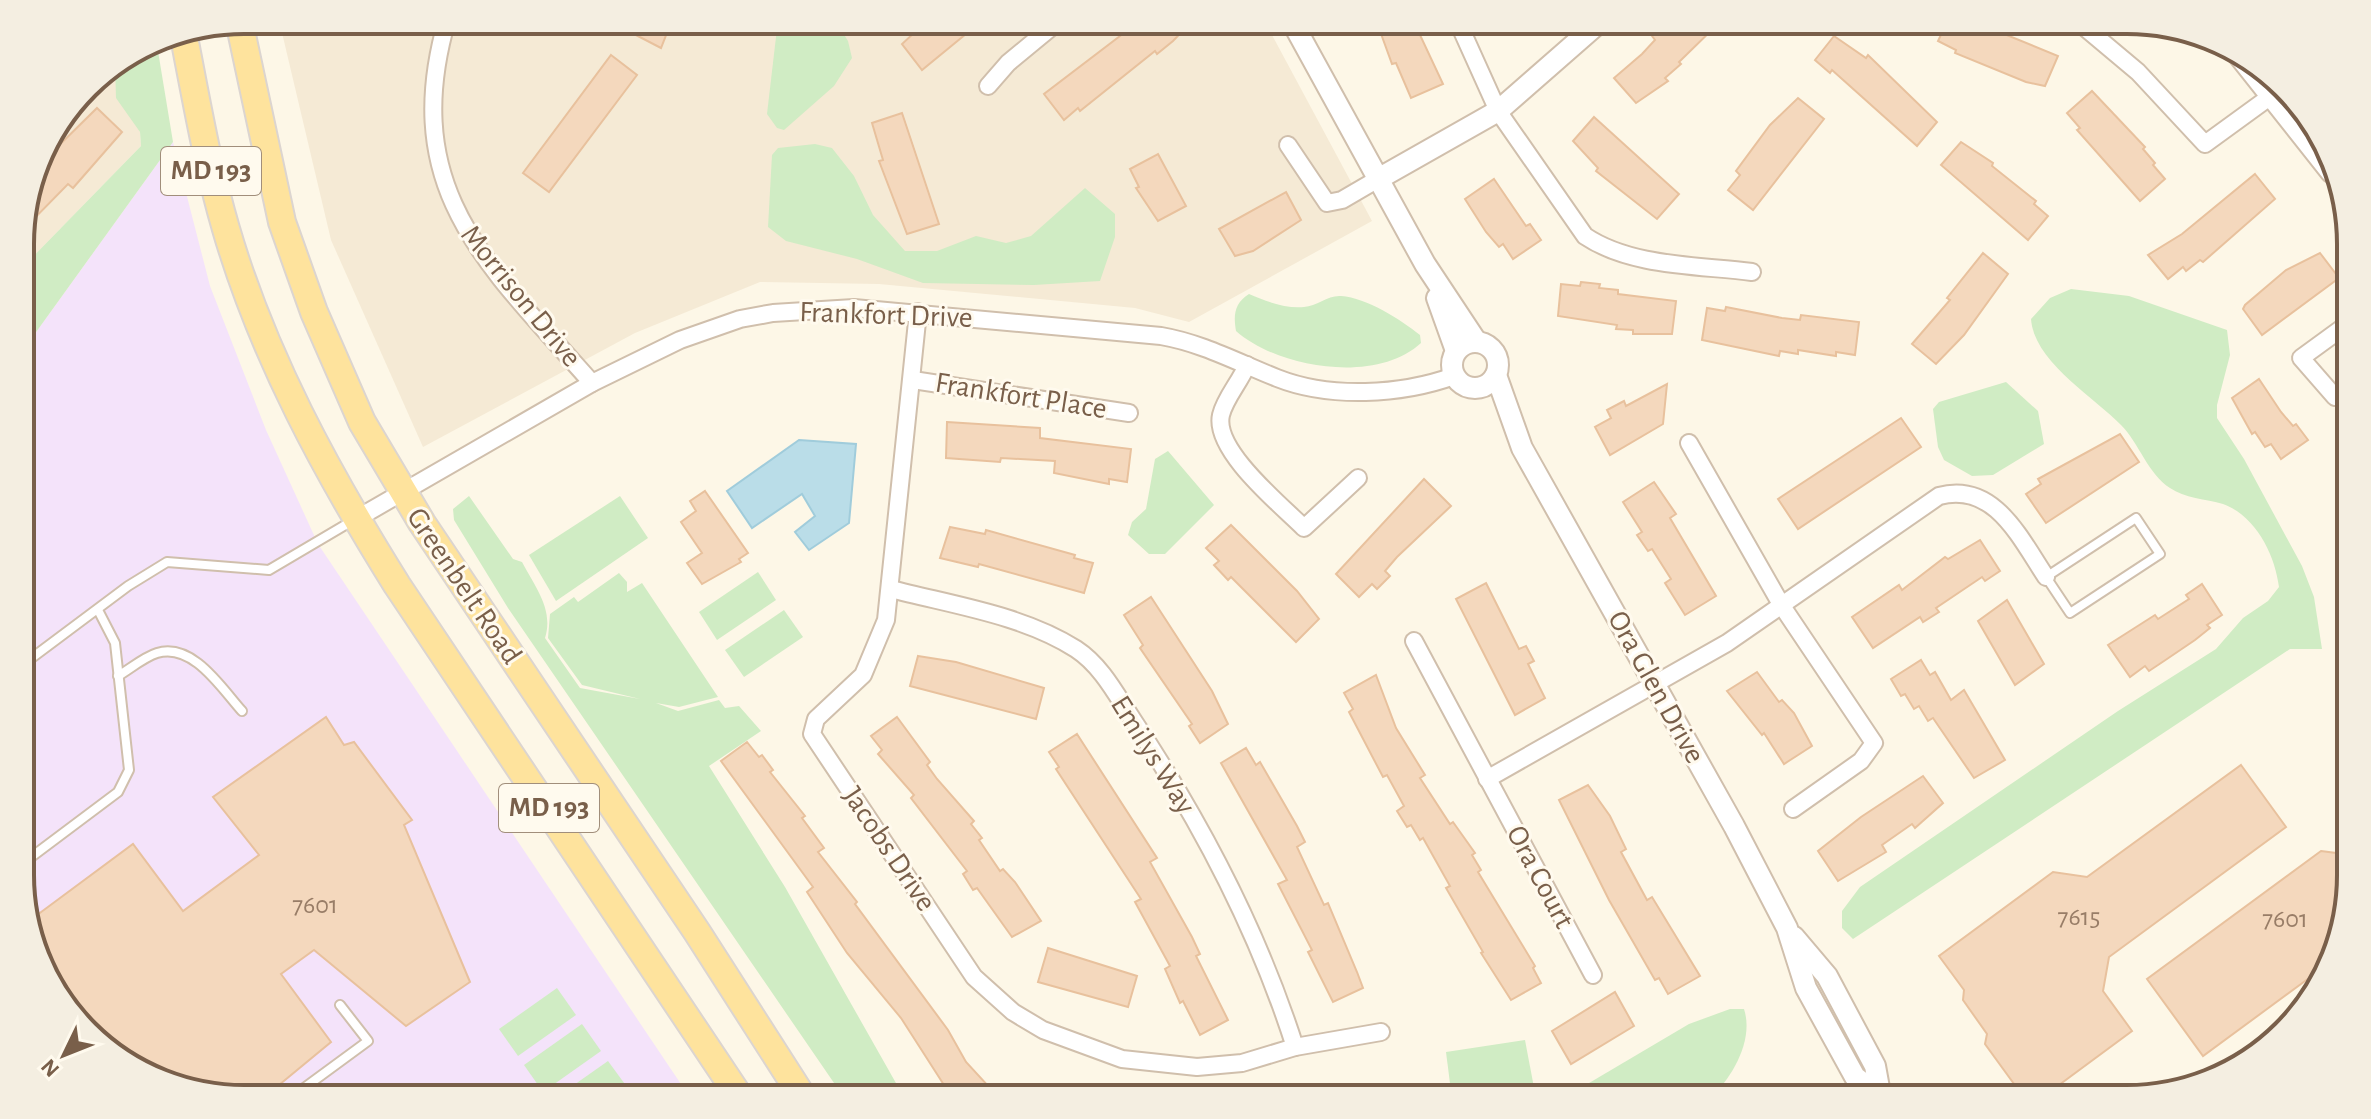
<svg xmlns="http://www.w3.org/2000/svg" width="2371" height="1119" font-family="'Alegreya Sans',sans-serif">
	<style>
		.residential { fill: #f5ead5 }
		.education { fill: #f4e3fa }
		.green { fill: #d0ecc4 }
		.water { fill: #badde8; stroke: #a0ccdb; stroke-width: 2 }
		.building { fill: #f4d8bd; stroke: #e8c19d; stroke-width: 2 }
		.lines { fill: none; stroke-linecap: round; stroke-linejoin: round }
		.service-casing { stroke: #d0bfac; stroke-width: 12 }
		.minor-casing { stroke: #d0bfac; stroke-width: 20 }
		.tertiary-casing { stroke: #d0bfac; stroke-width: 24 }
		.primary-casing { stroke: #dcd5d0; stroke-width: 30 }
		.service { stroke: #fff; stroke-width: 8 }
		.minor { stroke: #fff; stroke-width: 16 }
		.tertiary { stroke: #fff; stroke-width: 20 }
		.primary { stroke: #fee39d; stroke-width: 26 }
		.labels { text-anchor: middle; dominant-baseline: central; stroke-width: 6; stroke-linejoin: round; paint-order: stroke }
		.number-label { font-size: 26px; fill: #987d67 }
		.shield { fill: #fffaee; stroke: #a18e7b; stroke-width: 2 }
		.shield-label { font-size: 28px; font-weight: bold; fill: #795f4a }
		.street-label { font-size: 30px; fill: #795f4a; stroke: #fffaee }
		.rim { fill: none; stroke: #795f4a; stroke-width: 4 }
	</style>
	<rect width="100%" height="100%" fill="#fdf7e7"/>
	<!-- residential -->
	<g class="residential">
		<polygon points="279,20 1264,20 1372,221 1189,322 1135,308 879,284 760,282 635,333 423,447 331,240"/>
		<polygon points="115,64 140,132 141,146 21,269 21,229 43,145 96,76"/>
	</g>
	<!-- education -->
	<polygon class="education" points="173,142 210,286 266,430 318,544 691,1099 244,1099 66,1011 22,905 21,353"/>
	<!-- green -->
	<g class="green">
		<polygon points="778,20 835,20 848,41 852,58 834,86 784,130 777,128 767,114"/>
		<polygon points="156,39 173,142 21,353 21,269 141,146 140,132 116,98 115,64"/>
		<polygon points="815,144 832,148 854,176 873,215 905,251 937,251 976,236 1006,243 1031,236 1085,188 1115,214 1115,237 1100,281 1034,285 923,283 857,259 786,241 768,227 772,155 778,148"/>
		<path d="M2071,289l58,7 98,34 3,25 -13,50v13l27,41 58,107 12,31 8,52h-32l-437,290 -11,-11v-17l18,-24 258,-176 98,-62 27,-31 25,-17 11,-14c-4,-32 -23,-71 -56,-83 -17,-5 -39,-6 -53,-16 -22,-14 -31,-45 -49,-63 -27,-28 -87,-63 -90,-106l19,-21z"/>
		<path d="M1249,294c16,7 37,15 55,13 13,-1 24,-12 37,-11 26,2 59,23 79,39l1,8c-44,41 -142,26 -185,-12 -3,-17 -1,-28 13,-37z"/>
		<polygon points="2006,382 2038,411 2044,444 1993,475 1972,476 1944,460 1938,447 1933,409 1939,402"/>
		<polygon points="1168,451 1214,505 1165,554 1149,554 1128,535 1132,522 1146,509 1155,459"/>
		<path d="M469,496l44,63 9,3c13,25 32,47 23,76l35,50 60,11 -58,-14 -34,-47 2,-24 24,-17 4,5 41,-29 8,9v10l15,-9 76,114 -39,10 -23,-4 22,8 41,-11 6,8 14,-2 22,25 -52,35 76,121 120,212h-60l-337,-491 -54,-88 -1,-11z"/>
		<polygon points="620,496 648,538 556,601 529,555"/>
		<polygon points="758,572 776,600 717,640 699,612"/>
		<polygon points="784,610 803,637 744,677 725,650"/>
		<polygon points="557,988 576,1015 518,1056 499,1029"/>
		<path d="M1730,1009h14c10,31 -11,67 -34,90h-148l127,-75z"/>
		<polygon points="582,1024 601,1051 543,1092 524,1065"/>
		<polygon points="1525,1040 1535,1093 1505,1099 1452,1099 1446,1052"/>
		<polygon points="608,1061 627,1087 611,1099 554,1099"/>
	</g>
	<!-- water -->
	<polygon class="water" points="799,440 856,444 849,523 809,550 795,532 815,516 802,494 752,528 727,491"/>
	<!-- building -->
	<g class="building">
		<polygon points="639,20 672,20 661,48 632,33"/>
		<polygon points="928,20 983,20 922,70 902,44"/>
		<polygon points="1141,20 1193,20 1173,41 1157,54 1155,51 1080,111 1078,108 1064,120 1044,94"/>
		<polygon points="1395,20 1413,20 1443,84 1411,98 1396,63 1392,64 1380,31 1381,26"/>
		<polygon points="1671,20 1722,20 1679,62 1681,64 1665,78 1668,81 1636,103 1614,78 1642,54 1655,40 1652,36"/>
		<polygon points="1948,20 1970,20 2058,56 2045,86 2026,82 1955,53 1956,50 1938,41"/>
		<polygon points="1834,36 1866,58 1868,55 1937,122 1917,146 1832,70 1830,73 1815,60"/>
		<polygon points="611,55 637,75 549,192 523,173"/>
		<polygon points="2092,91 2145,147 2143,149 2155,163 2153,165 2165,179 2140,201 2077,130 2080,128 2067,113"/>
		<polygon points="1798,98 1824,119 1753,210 1728,190 1740,175 1736,171 1770,125"/>
		<polygon points="97,108 122,132 73,188 68,184 21,232 37,167"/>
		<polygon points="902,113 939,224 907,234 879,161 883,160 872,123"/>
		<polygon points="1594,117 1679,194 1657,219 1596,171 1598,168 1573,141"/>
		<polygon points="1961,142 1993,163 1992,166 2036,201 2034,204 2048,216 2028,240 1941,165"/>
		<polygon points="1158,154 1186,206 1158,221 1136,188 1139,187 1130,169"/>
		<polygon points="2255,174 2275,199 2203,262 2200,260 2186,271 2183,267 2168,279 2148,255 2182,234"/>
		<polygon points="1494,179 1526,226 1530,224 1541,240 1513,259 1503,244 1499,247 1486,232 1465,199"/>
		<polygon points="1286,192 1301,220 1253,251 1235,256 1219,229"/>
		<polygon points="1983,253 2008,274 1964,335 1936,364 1912,344 1950,300 1947,298"/>
		<polygon points="2320,253 2339,278 2262,335 2243,309 2245,305 2286,270"/>
		<polygon points="1581,282 1600,284 1599,288 1618,290 1618,294 1676,301 1672,334 1633,334 1633,330 1616,329 1617,325 1558,316 1561,284 1580,286"/>
		<polygon points="1726,307 1782,318 1800,320 1801,315 1859,322 1855,355 1836,352 1836,356 1798,350 1798,354 1780,351 1779,356 1702,340 1707,308 1725,311"/>
		<polygon points="2259,379 2281,412 2293,426 2296,424 2308,440 2281,459 2271,444 2265,447 2255,432 2252,434 2232,398"/>
		<polygon points="1667,384 1663,424 1610,455 1595,427 1611,418 1607,410 1624,401 1626,406"/>
		<polygon points="1901,418 1921,447 1798,529 1778,499"/>
		<polygon points="947,422 1040,428 1040,438 1131,449 1127,482 1109,479 1109,484 1054,473 1055,461 1001,458 1000,462 946,458"/>
		<polygon points="2120,434 2139,462 2046,523 2026,494 2041,484 2038,479"/>
		<polygon points="1424,479 1451,506 1397,557 1385,571 1390,576 1377,589 1372,584 1359,597 1336,574"/>
		<polygon points="1654,482 1676,514 1670,518 1716,596 1685,615 1665,583 1671,579 1652,549 1648,551 1637,535 1642,532 1623,502"/>
		<polygon points="705,491 748,553 739,559 741,562 702,584 687,563 702,553 681,522 696,511 690,501"/>
		<polygon points="1231,525 1297,591 1319,619 1296,642 1231,577 1228,580 1214,565 1219,561 1206,548"/>
		<polygon points="950,527 985,534 986,530 1075,555 1074,558 1093,563 1084,593 979,564 978,567 940,558"/>
		<polygon points="1980,540 2000,571 1985,581 1982,577 1936,608 1939,612 1923,622 1920,617 1873,648 1852,617 1899,585 1902,590 1945,557 1948,559"/>
		<polygon points="1486,583 1519,649 1526,646 1534,661 1528,664 1545,698 1515,715 1456,599"/>
		<polygon points="2202,584 2222,615 2207,625 2210,628 2195,640 2164,661 2149,671 2145,666 2130,677 2108,645 2155,615 2158,619 2189,599 2186,595"/>
		<polygon points="1151,597 1212,691 1228,724 1200,743 1189,726 1192,724 1140,648 1143,645 1124,615"/>
		<polygon points="2007,600 2044,664 2015,685 1978,621"/>
		<polygon points="918,656 956,662 1044,688 1036,719 910,686"/>
		<polygon points="1921,660 1930,675 1935,672 1951,700 1964,690 2005,760 1974,778 1933,718 1928,721 1919,706 1914,709 1905,694 1901,696 1891,679"/>
		<polygon points="1757,672 1779,702 1782,700 1794,713 1812,746 1784,764 1764,733 1762,735 1727,691"/>
		<polygon points="1376,675 1396,728 1425,775 1420,778 1450,824 1453,822 1475,853 1472,855 1481,870 1478,872 1535,966 1533,968 1541,983 1511,1000 1481,953 1483,952 1446,888 1450,886 1423,838 1420,840 1411,825 1407,827 1397,811 1404,806 1387,775 1383,777 1349,712 1353,709 1344,693"/>
		<polygon points="326,717 344,745 354,742 412,820 404,825 470,982 406,1026 314,950 281,974 331,1042 262,1099 244,1099 145,1076 66,1011 29,921 133,844 183,911 259,855 213,797"/>
		<polygon points="897,717 930,762 927,765 937,779 974,821 971,824 982,838 979,840 1000,871 1003,869 1015,882 1041,921 1012,937 977,888 973,890 963,874 967,871 911,798 914,795 878,754 882,750 871,736"/>
		<polygon points="1077,734 1157,858 1150,862 1192,937 1200,954 1196,956 1228,1020 1200,1035 1183,1001 1180,1003 1165,969 1170,966 1135,902 1141,899 1056,769 1059,767 1049,752"/>
		<polygon points="747,742 759,757 762,755 773,770 770,772 805,816 802,818 824,848 818,852 857,902 855,904 948,1030 966,1062 991,1089 977,1099 953,1099 901,1018 847,953 807,892 813,887 721,761"/>
		<polygon points="1246,748 1256,765 1260,762 1297,826 1305,842 1297,847 1324,905 1328,903 1357,972 1363,988 1333,1002 1308,952 1312,950 1278,884 1287,880 1221,763"/>
		<polygon points="2241,765 2286,827 2109,957 2103,991 2132,1031 2040,1099 2025,1099 1985,1044 1987,1034 1963,1000 1964,990 1939,956 2053,872 2087,877"/>
		<polygon points="1923,776 1943,803 1915,828 1912,824 1882,845 1886,852 1838,881 1818,851 1861,817"/>
		<polygon points="1588,785 1610,816 1626,849 1621,852 1647,900 1652,897 1700,976 1668,994 1659,978 1655,980 1609,900 1559,800"/>
		<polygon points="2321,851 2351,855 2351,875 2331,962 2203,1056 2147,979"/>
		<polygon points="1048,948 1137,976 1128,1007 1038,982"/>
		<polygon points="1615,992 1634,1026 1571,1064 1552,1031"/>
	</g>
	<g class="lines">
		<!-- service casing -->
		<g class="service-casing">
			<g id="service">
				<polygon points="2136,518 2160,554 2070,613 2046,577"/>
				<polyline points="21,666 128,586 167,562 269,570 352,521"/>
				<path d="M118,676c12,-7 26,-19 39,-23 36,-11 65,36 85,58"/>
				<polyline points="22,864 118,792 129,770 115,643 98,610"/>
				<polyline points="289,1099 368,1041 340,1005"/>
			</g>
		</g>
		<!-- minor casing -->
		<g class="minor-casing">
			<g id="minor">
				<path d="M447,20c-49,170 41,245 145,363"/>
				<path d="M1457,20l41,91 87,125c46,31 113,29 167,36"/>
				<polyline points="2076,20 2138,72 2205,144 2271,96"/>
				<polyline points="988,86 1008,63 1060,20"/>
				<polyline points="1288,145 1327,203 1342,200 1378,179"/>
				<polyline points="918,312 886,620 863,675 816,719 812,734 974,977 1013,1012 1043,1030 1122,1059 1197,1067 1242,1063 1295,1047 1381,1032"/>
				<polyline points="2349,323 2301,358 2335,397 2350,387"/>
				<path d="M1247,365c-7,17 -22,33 -26,50 -8,35 60,90 83,113l54,-50"/>
				<polyline points="913,380 1129,413"/>
				<polyline points="1689,443 1782,606 1874,743 1861,761 1793,809"/>
				<path d="M356,519l236,-136 88,-43 60,-21 33,-6 81,-5 307,28c41,7 78,27 116,42 53,21 124,17 177,-2"/>
				<path d="M891,589c61,16 132,26 185,60 26,17 41,47 57,71 68,102 125,211 162,327"/>
				<polyline points="1414,641 1593,975"/>
				<path d="M1487,779l240,-136 212,-147c55,-15 81,42 107,81"/>
			</g>
		</g>
		<!-- tertiary casing -->
		<g class="tertiary-casing">
			<g id="tertiary">
				<polyline points="1291,20 1425,264 1476,341"/>
				<polyline points="2236,52 2331,172"/>
				<polyline points="1378,179 1498,111 1602,20"/>
				<polyline points="1437,298 1456,351"/>
				<circle cx="1475" cy="365" r="23"/>
				<polyline points="1496,375 1522,448 1734,826 1787,928 1806,988 1855,1077 1879,1095"/>
				<polyline points="1794,937 1827,976 1875,1066 1881,1099"/>
			</g>
		</g>
		<!-- primary casing -->
		<g class="primary-casing">
			<g id="primary">
				<polyline points="239,21 282,222 314,312 362,422 422,523 697,932 804,1099"/>
				<path d="M183,32c13,66 24,132 43,197 37,127 101,244 171,356l344,514"/>
			</g>
		</g>
		<!-- service -->
		<use href="#service" class="service"/>
		<!-- minor -->
		<use href="#minor" class="minor"/>
		<!-- tertiary -->
		<use href="#tertiary" class="tertiary"/>
		<!-- primary -->
		<use href="#primary" class="primary"/>
	</g>
	<g class="labels">
		<!-- number labels -->
		<g class="number-label">
			<text x="315" y="905">7601</text>
			<text x="2079" y="917">7615</text>
			<text x="2285" y="919">7601</text>
		</g>
		<!-- shield labels -->
		<g class="shield">
			<rect x="161" y="147" width="100" height="48" rx="6"/>
			<rect x="499" y="784" width="100" height="48" rx="6"/>
		</g>
		<g class="shield-label">
			<text x="211" y="171">MD 193</text>
			<text x="549" y="808">MD 193</text>
		</g>
		<!-- street labels -->
		<g class="street-label">
			<text transform="translate(521 296) rotate(51)">Morrison Drive</text>
			<text transform="translate(886 315) rotate(2)">Frankfort Drive</text>
			<text transform="translate(1021 396) rotate(9)">Frankfort Place</text>
			<text transform="translate(464 586) rotate(56)">Greenbelt Road</text>
			<text transform="translate(1656 687) rotate(61)">Ora Glen Drive</text>
			<text transform="translate(1153 755) rotate(58)">Emilys Way</text>
			<text transform="translate(889 849) rotate(56)">Jacobs Drive</text>
			<text transform="translate(1540 877) rotate(62)">Ora Court</text>
		</g>
	</g>
	<!-- crop -->
	<path d="M0 0H2371V1119H0ZM244 34H2127A210 210 0 0 1 2337 244V875A210 210 0 0 1 2127 1085H244A210 210 0 0 1 34 875V244A210 210 0 0 1 244 34Z" fill="#f4eee1" fill-rule="evenodd"/>
	<path class="rim" d="M244 34H2127A210 210 0 0 1 2337 244V875A210 210 0 0 1 2127 1085H244A210 210 0 0 1 34 875V244A210 210 0 0 1 244 34Z"/>
	<!-- north arrow -->
	<g transform="translate(64 1055) rotate(227)" stroke="#fffaee" stroke-width="6" paint-order="stroke">
	<path d="M0-6L14 30L0 20L-14 30Z" fill="#795f4a"/>
	<text y="-12" font-size="22" font-weight="bold" text-anchor="middle" fill="#795f4a">N</text>
	</g>
</svg>
